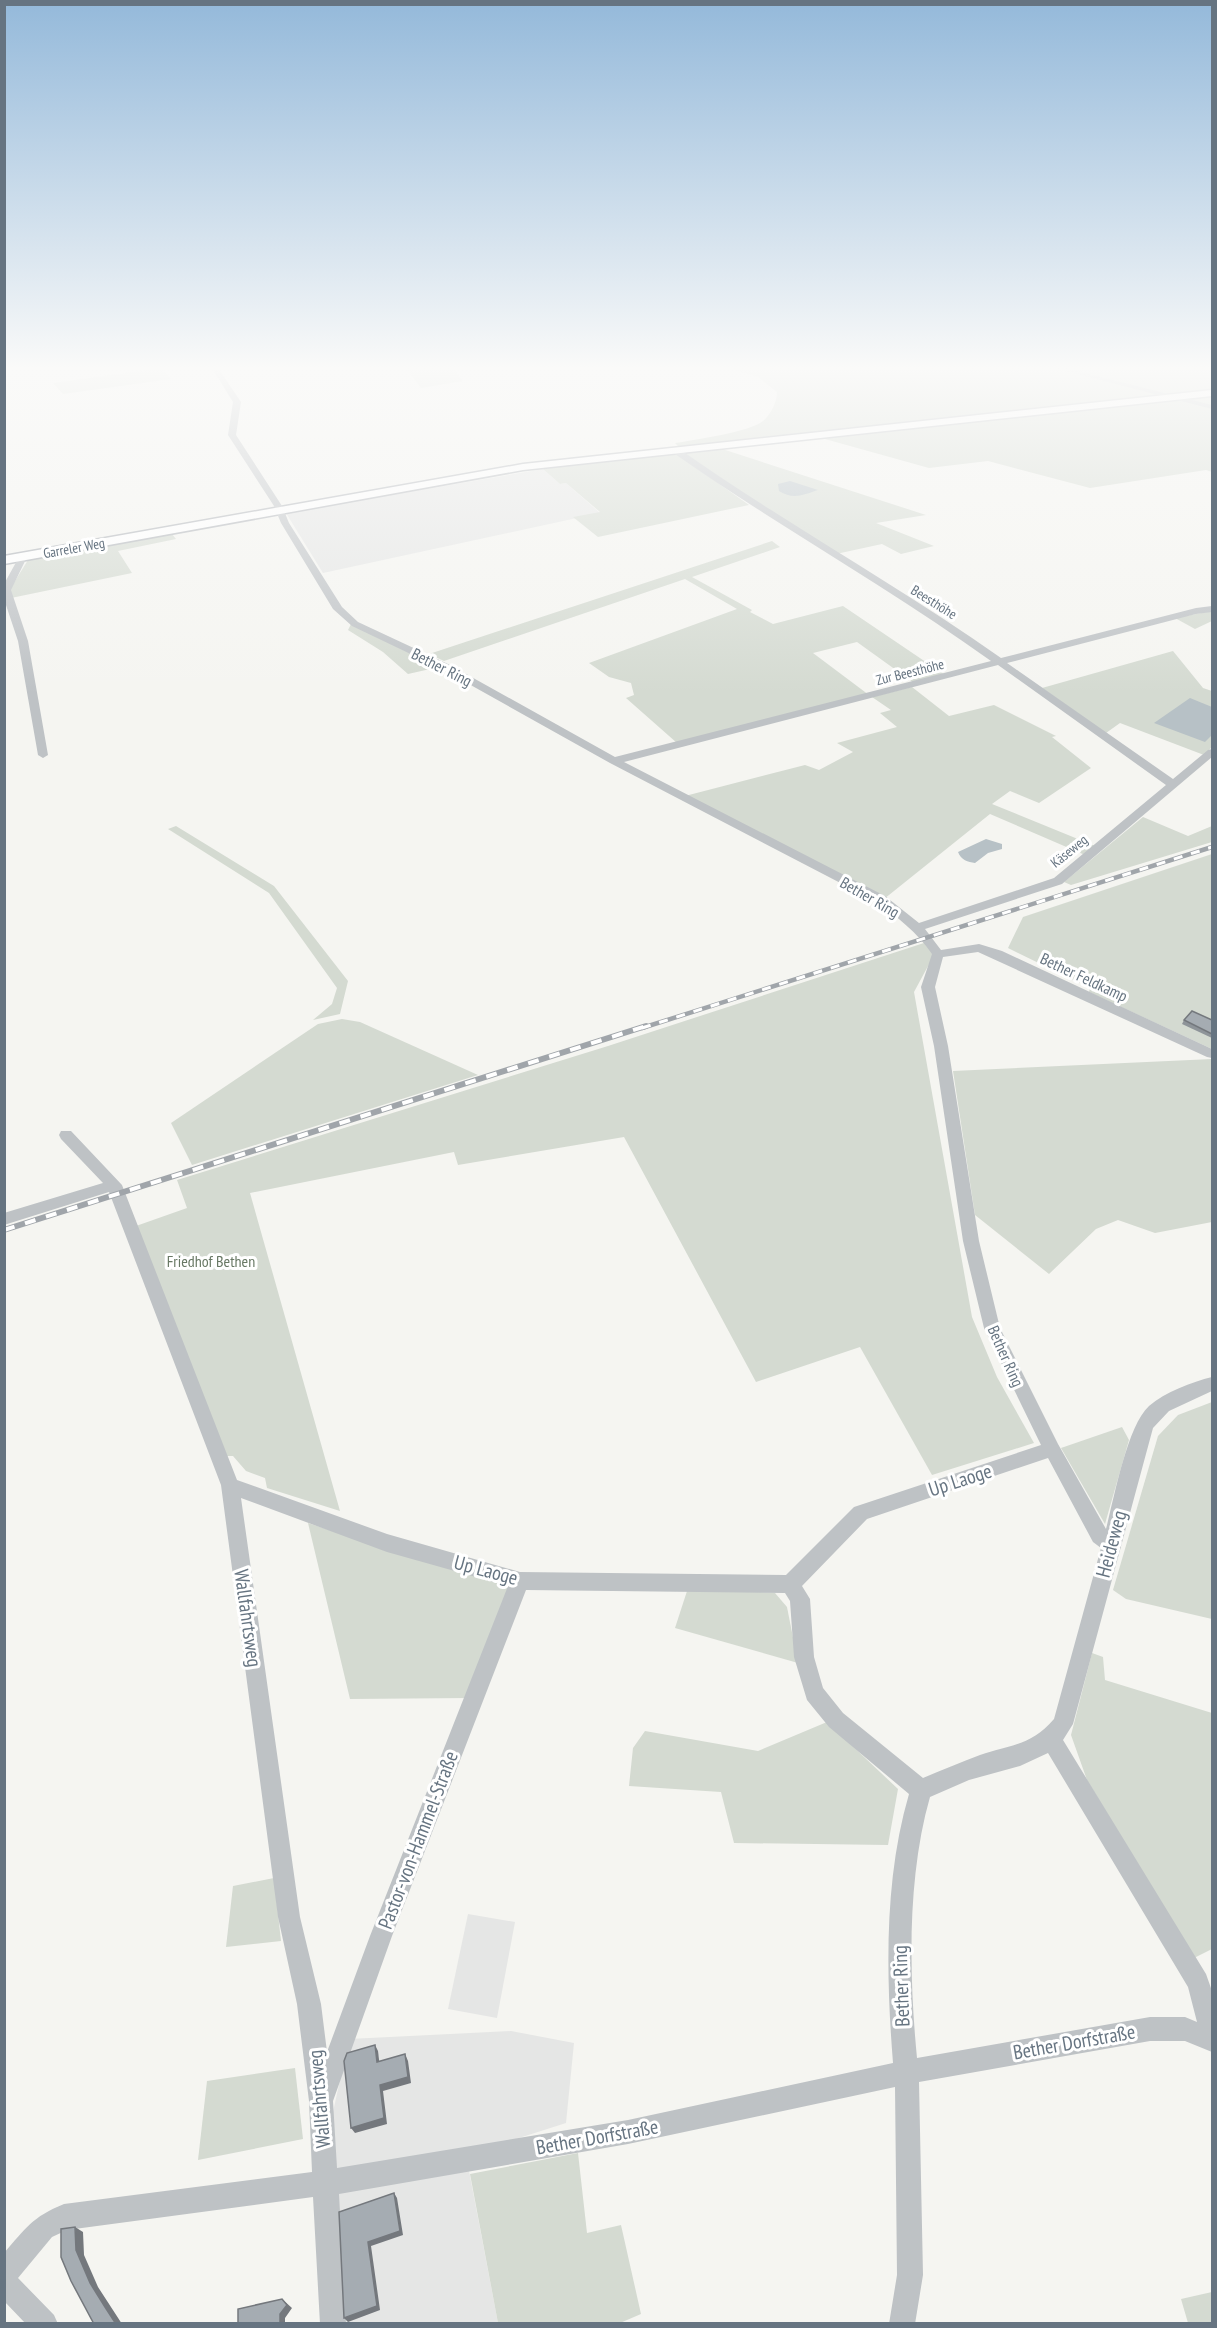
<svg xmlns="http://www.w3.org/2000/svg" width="1217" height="2328" font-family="'PT Sans Narrow',sans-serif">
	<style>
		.built { fill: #e5e6e5 }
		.green { fill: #d4dad1 }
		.water { fill: #b7c1c6 }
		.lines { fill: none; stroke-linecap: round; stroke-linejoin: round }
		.secondary-casing { stroke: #b1b5ba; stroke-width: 3 }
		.street { fill: #bec2c5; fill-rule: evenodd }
		.secondary { fill: #fff; fill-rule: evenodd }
		.rail-far1-casing { stroke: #a0a5aa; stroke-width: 4.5 }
		.rail-casing { stroke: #a0a5aa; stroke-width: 6 }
		.rail-far1 { stroke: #fff; stroke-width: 3; stroke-dasharray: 9; stroke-linecap: butt }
		.rail { stroke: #fff; stroke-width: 4; stroke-dasharray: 11; stroke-linecap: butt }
		.wall { fill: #8e9499 }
		.shaded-wall { fill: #74787d }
		.building { fill: #a5acb2; stroke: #74787d; stroke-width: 1.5 }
		.labels { text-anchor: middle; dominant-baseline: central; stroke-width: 6; stroke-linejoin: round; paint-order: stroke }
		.far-street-label { font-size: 14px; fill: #667481; stroke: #fff }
		.street-label { font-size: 16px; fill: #667481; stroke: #fff }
		.park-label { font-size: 16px; fill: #687864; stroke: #fff }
		.near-street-label { font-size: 20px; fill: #667481; stroke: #fff }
	</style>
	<rect width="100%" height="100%" fill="#f5f5f1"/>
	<!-- built -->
	<g class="built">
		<polygon points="543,469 560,484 566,483 600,513 323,573 286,513"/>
		<polygon points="468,1914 515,1922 497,2018 448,2009"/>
		<polygon points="511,2031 574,2043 566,2123 466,2155 498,2323 345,2324 333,2112 349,2039"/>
	</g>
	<!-- green -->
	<g class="green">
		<polygon points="162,368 171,379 63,394 53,383"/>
		<polygon points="406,368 453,368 463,381 421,388"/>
		<path d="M727,368h485v104l-6,-2 -116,18 -102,-27 -59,7 -122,-34 -127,14 -5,-5c19,-3 75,-11 88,-22 8,-7 14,-19 14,-29l-19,-15z"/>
		<polygon points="716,447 926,515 876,523 934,546 901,554 882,544 836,554 680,451"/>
		<polygon points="674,452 749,505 598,537 573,517 600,512 566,483 560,484 543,469"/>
		<polygon points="172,534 176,539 118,551 132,573 11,598 10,589 28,560"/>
		<polygon points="772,541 780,547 692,577 752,610 750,612 773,624 843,606 945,675 914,683 857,642 813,653 869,695 677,743 626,698 634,695 631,683 609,677 589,663 737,609 685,579 444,661 429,654"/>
		<polygon points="1212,611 1212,621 1195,629 1175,618"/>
		<polygon points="351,624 439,667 408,674 383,652 348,630"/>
		<polygon points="1173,651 1203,688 1212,691 1212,747 1204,755 1120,723 1106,733 1042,688"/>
		<polygon points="912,687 949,716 994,705 1056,736 1052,737 1091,768 1039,803 1010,791 992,804 1095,846 1085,855 990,814 884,899 685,796 805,765 819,770 853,752 837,743 897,727 880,713 891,710 872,697"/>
		<polygon points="1143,817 1188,836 1212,826 1212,842 1071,885 1064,882"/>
		<polygon points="176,826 274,886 348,981 340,1014 313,1020 332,1004 337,988 269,893 168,829"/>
		<polygon points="1212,854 1212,1049 1089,992 1090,988 1008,948 1023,917"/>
		<polygon points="927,942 934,955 914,992 972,1317 997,1377 1034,1443 932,1475 860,1347 756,1382 624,1137 458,1165 454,1152 250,1193 340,1511 267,1488 265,1478 246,1471 233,1456 227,1456 136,1226 187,1208 177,1180 608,1046"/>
		<polygon points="342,1019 360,1022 478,1075 192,1165 171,1123 318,1024"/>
		<polygon points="1212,1059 1212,1222 1155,1233 1118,1220 1096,1229 1049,1274 975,1215 953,1071"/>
		<polygon points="1212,1402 1212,1619 1126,1599 1113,1590 1158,1436 1178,1415"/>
		<polygon points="1122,1427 1129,1440 1105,1524 1061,1448"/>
		<polygon points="308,1523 387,1549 514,1584 470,1698 350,1699"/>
		<polygon points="688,1588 775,1593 787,1607 798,1663 675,1628"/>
		<polygon points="1092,1653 1103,1657 1105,1680 1212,1713 1212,1949 1194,1958 1087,1780 1071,1735"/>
		<polygon points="827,1722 898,1789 888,1845 734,1843 721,1792 629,1786 633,1748 645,1731 758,1751"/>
		<polygon points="274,1878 281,1941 226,1947 233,1886"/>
		<polygon points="295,2068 303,2139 198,2160 207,2081"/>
		<polygon points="578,2153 587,2233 621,2225 641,2314 620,2323 498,2323 470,2174"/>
		<polygon points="1212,2292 1212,2323 1188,2323 1181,2299"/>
	</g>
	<!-- water -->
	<g class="water">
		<path d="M790,481l28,9c-15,5 -25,10 -39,1l-1,-7z"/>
		<polygon points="1190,698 1212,707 1212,735 1205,742 1154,723"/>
		<path d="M986,839l16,5v5l-14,4 -13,10c-7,-1 -14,-3 -17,-11z"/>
	</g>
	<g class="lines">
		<!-- secondary casing -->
		<g class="secondary-casing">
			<polygon id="secondary" points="1212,390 1212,396 523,470 4,564 4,556 523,464"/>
		</g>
		<!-- street -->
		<g class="street">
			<path d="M212,368h6l23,34 -5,33 46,71 7,17 53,84 16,15 92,43 165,92 376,-96c-103,-74 -215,-136 -319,-209v-4h6c105,74 218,136 323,210l195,-50 16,-2v6l-16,2 -189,49 166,116 35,-29 4,-1v8l-150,127 -137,45 16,21 38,-6 23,7 210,98v9l-5,-1 -229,-105 -35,5 -8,30 13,59 31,195 21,87 58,116 48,85c8,-30 21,-103 43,-123 16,-14 43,-24 63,-29v14l-43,20 -16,17 -80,296 -10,16 143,234 6,17v61l-27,-11h-35l-231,41 4,193 -8,49h-26l8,-49 -2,-188 -267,57 -289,50 7,130h-26l-7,-127 -246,33 -15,7 -34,41 36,37 4,9h-32l-22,-23v-48c22,-25 28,-36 60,-49l248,-32 -3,-71 -12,-97 -19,-87 -57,-432 -112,-293 -105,33v-12l99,-30 -42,-44 -2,-4 2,-4h10l51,54 115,295 150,54 133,38 266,3 68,-68 187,-62 -57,-117 -21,-87 -29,-195 -13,-59 11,-33c-15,-22 -35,-37 -55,-52l-267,-139 -168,-94 -90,-43 -19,-17 -52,-86 -7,-17 -46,-71 5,-33zM998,665l168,120 -112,93 -135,45 -34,-27 -261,-134zM1048,1458l45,84 8,6 -47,171c-22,26 -43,26 -74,36 -19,7 -38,15 -57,23l-80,-65 -20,-25 -9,-31 -4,-58 -8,-13 65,-67zM241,1498l146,54 121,34 -138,350 -43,116 -6,-48 -21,-87zM526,1590l259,3 5,8 4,56 13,43 22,27 80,67c-25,85 -23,181 -16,269l-265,57 -291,48 -4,-67 59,-165zM1048,1753l140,234 9,35 -12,-5h-35l-233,41c-8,-82 -10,-181 13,-261l39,-17 51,-14z"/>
			<polygon points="1054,368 1065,368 1212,405 1212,409"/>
			<polygon points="23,554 27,557 11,590 28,641 48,755 43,758 38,755 18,641 4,599 4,584 19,557"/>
		</g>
		<!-- secondary -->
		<use href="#secondary" class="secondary"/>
		<!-- rail-far1 casing -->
		<g class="rail-far1-casing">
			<polyline id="rail-far1" points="642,1028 1212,847"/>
		</g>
		<!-- rail casing -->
		<g class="rail-casing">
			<polyline id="rail" points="4,1230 646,1026"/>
		</g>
		<!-- rail-far1 -->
		<use href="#rail-far1" class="rail-far1"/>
		<!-- rail -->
		<use href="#rail" class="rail"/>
	</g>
	<!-- wall -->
	<polygon class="wall" points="1184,1020 1212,1020 1212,1038 1182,1024"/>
	<!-- shaded-wall -->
	<g class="shaded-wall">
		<polygon points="375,2045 378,2051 380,2068 377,2062"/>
		<polygon points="405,2054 408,2061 411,2083 383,2091 387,2124 355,2133 351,2128 380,2085"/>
		<polygon points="394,2193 397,2198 403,2235 371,2246 380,2310 348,2322 344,2318 368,2242"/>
		<polygon points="75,2227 83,2232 84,2255 98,2287 122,2324 116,2324 105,2307 90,2283 76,2250"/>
		<polygon points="282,2299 292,2308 285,2318 285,2324 280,2324 280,2314"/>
	</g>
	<!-- building -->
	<g class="building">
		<polygon points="1192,1011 1212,1020 1212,1034 1184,1020"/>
		<polygon points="375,2045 377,2062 405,2054 408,2077 380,2085 384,2118 351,2128 344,2061 347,2053"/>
		<polygon points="394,2193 400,2231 368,2242 377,2306 344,2318 339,2212"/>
		<polygon points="75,2227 76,2250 90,2283 105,2307 116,2324 94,2324 71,2281 61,2257 61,2229"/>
		<polygon points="282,2299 287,2305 280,2314 280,2324 238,2324 238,2309"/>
	</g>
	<!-- sky -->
	<linearGradient id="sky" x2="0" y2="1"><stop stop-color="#94b9da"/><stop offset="0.53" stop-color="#fafaf9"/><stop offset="1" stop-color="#fafaf9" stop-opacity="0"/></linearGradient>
	<rect width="1217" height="694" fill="url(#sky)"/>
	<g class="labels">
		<!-- far-street labels -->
		<g class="far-street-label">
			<text transform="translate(74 548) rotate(-10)">Garreler Weg</text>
			<text transform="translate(934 602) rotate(32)">Beesthöhe</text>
			<text transform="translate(910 672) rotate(-14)">Zur Beesthöhe</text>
			<text transform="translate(1069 851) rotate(-39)">Käseweg</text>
		</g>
		<!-- street labels -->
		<g class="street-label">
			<text transform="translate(442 667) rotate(27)">Bether Ring</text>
			<text transform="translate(870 897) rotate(30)">Bether Ring</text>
			<text transform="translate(1084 977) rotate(25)">Bether Feldkamp</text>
			<text transform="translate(1006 1356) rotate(66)">Bether Ring</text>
		</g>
		<!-- park labels -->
		<g class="park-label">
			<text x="211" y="1261">Friedhof Bethen</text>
		</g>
		<!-- near-street labels -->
		<g class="near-street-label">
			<text transform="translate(960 1480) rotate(-18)">Up Laoge</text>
			<text transform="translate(1111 1544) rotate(-75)">Heideweg</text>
			<text transform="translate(486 1570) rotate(15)">Up Laoge</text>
			<text transform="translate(248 1618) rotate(82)">Wallfahrtsweg</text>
			<text transform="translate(418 1840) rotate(-69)">Pastor-von-Hammel-Straße</text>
			<text transform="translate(901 1986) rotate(-92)">Bether Ring</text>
			<text transform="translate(1074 2042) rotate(-10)">Bether Dorfstraße</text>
			<text transform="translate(319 2099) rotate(-95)">Wallfahrtsweg</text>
			<text transform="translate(597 2137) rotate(-10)">Bether Dorfstraße</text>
		</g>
	</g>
	<!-- border -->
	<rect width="1217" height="2328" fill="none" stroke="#667481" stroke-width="12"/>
</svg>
